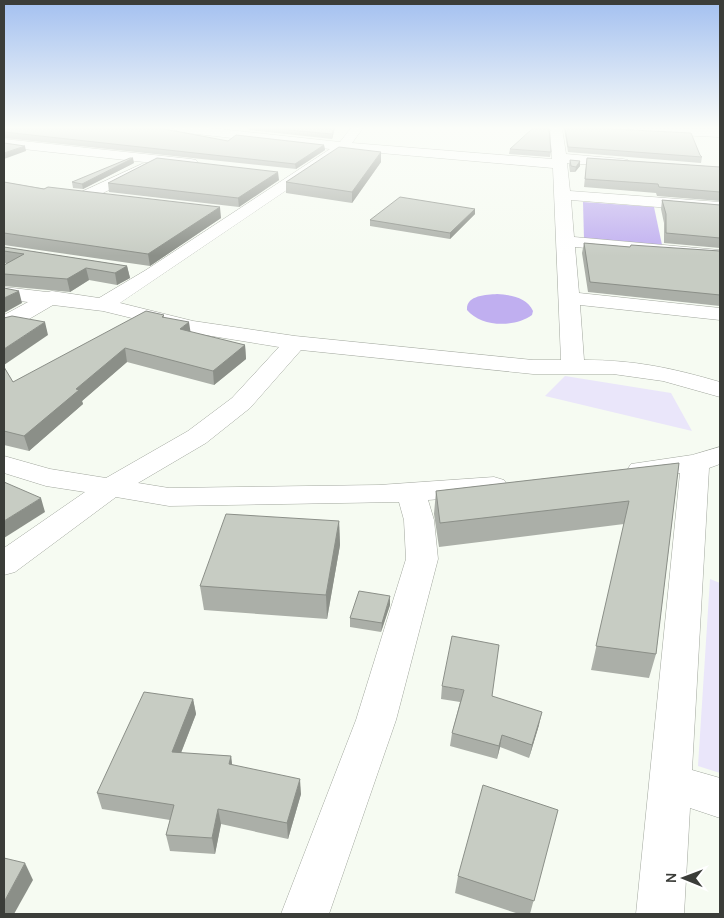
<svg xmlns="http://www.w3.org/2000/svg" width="724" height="918" font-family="Manrope,sans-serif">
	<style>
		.green { fill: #eae6fa }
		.forest { fill: #c0aff0 }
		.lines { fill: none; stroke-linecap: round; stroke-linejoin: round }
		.street-casing { stroke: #a2a79e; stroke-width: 1 }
		.street { fill: #fff; fill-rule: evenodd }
		.wall { fill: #abafa8 }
		.shaded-wall { fill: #8b8f88 }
		.building { fill: #c7ccc3; stroke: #8b8f88 }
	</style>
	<rect width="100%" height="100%" fill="#f6fbf2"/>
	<!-- green -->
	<g class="green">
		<polygon points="565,376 671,393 692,431 545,396"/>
		<polygon points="710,579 720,583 720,773 698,766"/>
	</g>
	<!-- forest -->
	<g class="forest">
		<polygon points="583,202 654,207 662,245 584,239"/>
		<path d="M497,294c13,1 30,3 36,17l-1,4c-18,13 -51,12 -65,-5 -1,-15 19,-15 30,-16z"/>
	</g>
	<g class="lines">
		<!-- street casing -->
		<g class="street-casing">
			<g id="street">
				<path d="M173,128h37l130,14 11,-14h12l-11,15 200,16 -2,-31h12l4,26 57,5 5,1 2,3 -2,3 -5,1 -56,-4 3,28 150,11v10l-149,-12 3,37 146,13v10l-145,-13 4,46 141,15v12l-140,-15 4,55c51,0 88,8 136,22v15l-57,-16 -50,-7h-80l-232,-24 -51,58 -44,35 -68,40 31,5 210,-3 115,-8 10,3 4,6 -4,6 -10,3 -66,5 6,20 4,39 -42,161 -67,194h-48l75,-194 50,-161 -2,-39 -5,-18 -230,4 -53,-9 -101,75 -11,3v-27l81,-56 -39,-6 -42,-13v-17l46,13 56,9 82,-47 44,-33 47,-51 -86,-14 -90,-22 -50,-6 -41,24 -8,1v-15l24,-13 -24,-3v-12l43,5 5,-1 47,7 47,-28 184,-121 -151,-17zM346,150l207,18 8,192h-28l-238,-24 -102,-15 -73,-18z"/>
				<polygon points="606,128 720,129 720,137 612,132"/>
				<polygon points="4,139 191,159 196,160 198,163 196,166 191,167 4,147"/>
				<polygon points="142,164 147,165 149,168 147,171 91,199 79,199 77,196 79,193"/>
				<polygon points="720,447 720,464 709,468 692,770 720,778 720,818 690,808 684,914 636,914 680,473 641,478 631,476 627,470 631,464 692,455"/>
			</g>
		</g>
		<!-- street -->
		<use href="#street" class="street"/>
	</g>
	<!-- wall -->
	<g class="wall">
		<polygon points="4,128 228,141 324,145 325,150 296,169 4,138"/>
		<polygon points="249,128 335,128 332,139 249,130"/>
		<polygon points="564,128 611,128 613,129 700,155 702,157 701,163 568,152"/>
		<polygon points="510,149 551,152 550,157 509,154"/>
		<polygon points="587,158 720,167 720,201 657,196 656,193 584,187"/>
		<polygon points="570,160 580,161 580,166 575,172 570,172 569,165"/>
		<polygon points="381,162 352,203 286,193 286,182"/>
		<polygon points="134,163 83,189 73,188 72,182"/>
		<polygon points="279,180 239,207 109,192 108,183"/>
		<polygon points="4,182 221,218 150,266 4,245"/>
		<polygon points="662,200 720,205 720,248 664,243 664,223 661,209"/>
		<polygon points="475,214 450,239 370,226 370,220"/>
		<polygon points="584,243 630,247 720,251 720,306 588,292 582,253"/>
		<polygon points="4,247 127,266 130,278 117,285 89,280 70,292 4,286 4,265 8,263 4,263"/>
		<polygon points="164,315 164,317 190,332 245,345 246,359 214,385 127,362 82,401 83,404 29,451 4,445 4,367 13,382"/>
		<polygon points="679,463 656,654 649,678 591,670 624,524 439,547 434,514 436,491"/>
		<polygon points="339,521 340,545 327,619 204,610 200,586"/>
		<polygon points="390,605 381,632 350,627 350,618"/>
		<polygon points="442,686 492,696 539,725 529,758 500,747 497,759 450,746 452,733 460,702 441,699"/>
		<polygon points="193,699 196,714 181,753 231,756 232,765 301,794 288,839 221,824 215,854 170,851 166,835 170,820 102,809 97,793"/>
		<polygon points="553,827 530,914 519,914 455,893 458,876"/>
	</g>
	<!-- shaded-wall -->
	<g class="shaded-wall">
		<polygon points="334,128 335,128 332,139 332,134"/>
		<polygon points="324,145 325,150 296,169 295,164"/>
		<polygon points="25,146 26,151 4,159 4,153"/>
		<polygon points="381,152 381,162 352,203 352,192"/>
		<polygon points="133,158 134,163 83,189 82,184"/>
		<polygon points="580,161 580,166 575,172 576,167"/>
		<polygon points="278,172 279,180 239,207 238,198"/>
		<polygon points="220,207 221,218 150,266 148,254"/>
		<polygon points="475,209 475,214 450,239 450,233"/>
		<polygon points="127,266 130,278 117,285 115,273"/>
		<polygon points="86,268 89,280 70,292 67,279"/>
		<polygon points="19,291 22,303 4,313 4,298"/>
		<polygon points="45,322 48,335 4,365 4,349"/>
		<polygon points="189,322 191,335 180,329"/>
		<polygon points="245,345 246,359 214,385 213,371"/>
		<polygon points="125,348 127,362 82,401 83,404 29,451 24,436 76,389"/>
		<polygon points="41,498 45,512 4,538 4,521"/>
		<polygon points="339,521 340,545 327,619 326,595"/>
		<polygon points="390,596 390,605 381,632 382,623"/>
		<polygon points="193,699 196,714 175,768 172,752"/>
		<polygon points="542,712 539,725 529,758 532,745"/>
		<polygon points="502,735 500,747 497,759 499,746"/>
		<polygon points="231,756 233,772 229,764"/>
		<polygon points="300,779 301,794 288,839 287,823"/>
		<polygon points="218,809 221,824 215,854 212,838"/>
		<polygon points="25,863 33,880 14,914 4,914 4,902"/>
	</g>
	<!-- building -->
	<g class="building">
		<polygon points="4,128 159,128 228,141 236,135 324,145 295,164 4,132"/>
		<polygon points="268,128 334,128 332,134"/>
		<polygon points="533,128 549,128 551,152 510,149"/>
		<polygon points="565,128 611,128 613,129 691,133 700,155 702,157 568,147"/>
		<polygon points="4,143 25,146 4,153"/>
		<polygon points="339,147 381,152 352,192 286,182"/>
		<polygon points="130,158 133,158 82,184 72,182"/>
		<polygon points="157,158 278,172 238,198 108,183"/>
		<polygon points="587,158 720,167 720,192 659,187 658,184 585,179"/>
		<polygon points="570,160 580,161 576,167 571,166"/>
		<polygon points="4,182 44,189 48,187 220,207 148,254 4,233"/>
		<polygon points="400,197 475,209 450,233 370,220"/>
		<polygon points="662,200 720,205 720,238 666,233 666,214"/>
		<polygon points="584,243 630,247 631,245 720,251 720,295 590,282"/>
		<polygon points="4,247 127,266 115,273 86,268 67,279 4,274 4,265 24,254 4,251"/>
		<polygon points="4,288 19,291 4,298"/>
		<polygon points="146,311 164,315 162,317 189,322 180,329 245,345 213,371 125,348 76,389 79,390 24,436 4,431 4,367 13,382"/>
		<polygon points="12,316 45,322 4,349 4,318"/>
		<polygon points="679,463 656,654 596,646 629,501 440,523 436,491"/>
		<polygon points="4,482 41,498 4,521"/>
		<polygon points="226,514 339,521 326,595 200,586"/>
		<polygon points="359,591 390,596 382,623 350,618"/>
		<polygon points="452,636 499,645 492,696 542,712 532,745 502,735 499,746 452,733 464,690 442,686"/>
		<polygon points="144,692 193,699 172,752 231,756 229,764 300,779 287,823 218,809 212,838 166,835 174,805 97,793"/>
		<polygon points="483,785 558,810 534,901 458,876"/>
		<polygon points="4,858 25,863 4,902"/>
	</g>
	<!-- sky -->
	<linearGradient id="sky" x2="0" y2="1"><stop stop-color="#a3c0f0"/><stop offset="0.5" stop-color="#fbfdf9"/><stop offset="1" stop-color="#fbfdf9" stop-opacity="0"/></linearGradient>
	<rect width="724" height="256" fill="url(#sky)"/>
	<!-- border -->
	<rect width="724" height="918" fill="none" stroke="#3b3d39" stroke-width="10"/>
	<!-- north arrow -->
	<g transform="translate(684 878) rotate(271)" stroke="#ffffff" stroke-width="4" paint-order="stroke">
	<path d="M0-4L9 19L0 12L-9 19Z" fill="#3b3d39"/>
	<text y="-8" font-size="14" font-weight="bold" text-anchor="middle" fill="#3b3d39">N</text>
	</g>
</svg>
